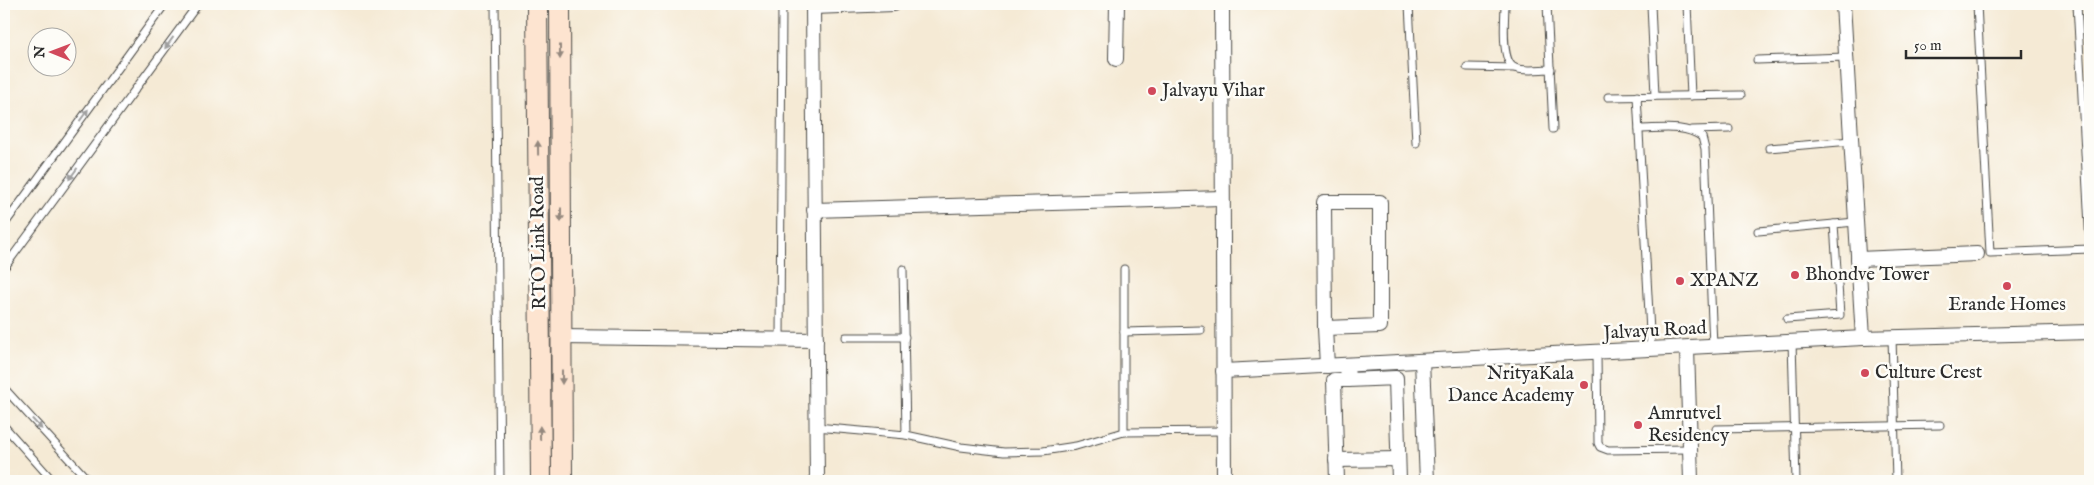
<svg xmlns="http://www.w3.org/2000/svg" width="2094" height="485" font-family="'IM FELL English',serif">
	<style>
		.lines { fill: none; stroke-linecap: round; stroke-linejoin: round }
		.lane-casing { stroke: #494844; stroke-width: 9 }
		.street-casing { stroke: #494844; stroke-width: 16 }
		.secondary-casing { stroke: #494844; stroke-width: 22 }
		.lane { stroke: #fff; stroke-width: 7 }
		.street { stroke: #fff; stroke-width: 14 }
		.secondary { stroke: #fde4d0; stroke-width: 20 }
		.oneway { fill: #a0a0a0 }
		.oneway2 { fill: #94887e }
		.poi-dot { fill: #d1495b; stroke: #fdfcf7; stroke-width: 2 }
		.labels { text-anchor: middle; dominant-baseline: central; stroke-width: 5; stroke-linejoin: round; paint-order: stroke }
		.poi-label { font-size: 19px; fill: #2b2b2b; stroke: #fdfcf7; text-anchor: start }
		.street-label { font-size: 19px; fill: #2b2b2b; stroke: #fdfcf7 }
	</style>
	<rect width="100%" height="100%" fill="#fdfcf7"/>
	<filter id="ink" filterUnits="userSpaceOnUse"><feTurbulence type="fractalNoise" baseFrequency=".02" numOctaves="2"/><feDisplacementMap in="SourceGraphic" scale="10" xChannelSelector="R" yChannelSelector="G"/><feConvolveMatrix kernelMatrix="1 2 1 2 8 2 1 2 1" color-interpolation-filters="sRGB"/></filter>
	<filter id="wash" filterUnits="userSpaceOnUse"><feTurbulence type="fractalNoise" baseFrequency=".0096" numOctaves="4" result="noise"/><feDisplacementMap in="SourceGraphic" scale="20" xChannelSelector="R" yChannelSelector="G"/><feGaussianBlur stdDeviation="1.12" result="paint"/><feColorMatrix in="noise" values="0 0 0 0 0 0 0 0 0 0 0 0 0 0 0 0 0 1.4 0 .05"/><feComposite in="paint" operator="in"/></filter>
	<g filter="url(#wash)">
		<rect width="100%" height="100%" fill="#f5ead5"/>
	</g>
	<g filter="url(#ink)">
		<g class="lines">
			<!-- lane casing -->
			<g class="lane-casing">
				<g id="lane">
					<polyline points="495,4 500,481"/>
					<polyline points="1409,4 1416,143"/>
					<path d="M1505,4c0,14 -5,58 10,64 10,4 26,1 36,1"/>
					<polyline points="1547,4 1553,129"/>
					<polyline points="1651,4 1655,96"/>
					<polyline points="1687,4 1691,96"/>
					<polyline points="1977,4 1990,253 2090,249"/>
					<polyline points="2077,4 2090,245"/>
					<polyline points="1757,60 1846,57"/>
					<polyline points="1467,67 1515,68"/>
					<polyline points="1637,96 1651,350"/>
					<polyline points="1608,97 1741,95"/>
					<path d="M1639,129c21,0 45,-5 63,8l3,12 8,197"/>
					<polyline points="1692,130 1729,129"/>
					<polyline points="1769,148 1851,141"/>
					<polyline points="4,225 165,4"/>
					<polyline points="1758,231 1834,224"/>
					<polyline points="4,268 198,4"/>
					<polyline points="903,269 906,435"/>
					<polyline points="1124,269 1124,432"/>
					<polyline points="1787,319 1840,315 1834,224 1855,222"/>
					<polyline points="1124,332 1201,330"/>
					<polyline points="846,337 905,337"/>
					<polyline points="1892,337 1896,481"/>
					<polyline points="780,339 782,4"/>
					<polyline points="1792,342 1796,481"/>
					<polyline points="1597,353 1598,443 1600,447 1608,450 1690,449"/>
					<polyline points="4,388 89,481"/>
					<polyline points="4,426 53,481"/>
					<polyline points="816,427 906,435 961,447 1004,452 1043,451 1076,446 1124,432 1224,431"/>
					<polyline points="1716,429 1940,425"/>
				</g>
			</g>
			<!-- street casing -->
			<g class="street-casing">
				<g id="street">
					<polyline points="813,4 817,481"/>
					<polyline points="1222,4 1224,481"/>
					<polyline points="1843,4 1863,338"/>
					<polyline points="813,7 894,4"/>
					<polyline points="1116,59 1117,4"/>
					<polyline points="814,210 1222,198"/>
					<polyline points="1858,259 1977,254"/>
					<polyline points="1325,328 1324,202 1380,202 1380,326 1325,328 1327,366"/>
					<polyline points="561,337 816,340"/>
					<polyline points="1687,348 1691,481"/>
					<polyline points="1422,361 1427,481"/>
					<polyline points="1347,365 1348,380 1396,378 1399,481"/>
					<polyline points="1223,371 1863,338 2090,332"/>
					<polyline points="1336,460 1398,459"/>
					<polyline points="1337,481 1334,380 1348,380"/>
				</g>
			</g>
			<!-- secondary casing -->
			<g class="secondary-casing">
				<g id="secondary">
					<polyline points="537,4 541,481"/>
					<polyline points="560,4 562,481"/>
				</g>
			</g>
			<!-- lane -->
			<use href="#lane" class="lane"/>
			<!-- street -->
			<use href="#street" class="street"/>
			<!-- secondary -->
			<use href="#secondary" class="secondary"/>
		</g>
		<!-- one-way arrows -->
		<defs><path id="oneway-solid" d="M-6-.8H1V-3.2L6.5 0L1 3.2V.8H-6Z" transform="scale(1.25)"/></defs>
		<g class="oneway">
			<use href="#oneway-solid" transform="translate(169 43) rotate(126)"/>
			<use href="#oneway-solid" transform="translate(84 115) rotate(-54)"/>
			<use href="#oneway-solid" transform="translate(73 174) rotate(126)"/>
			<use href="#oneway-solid" transform="translate(37 424) rotate(47)"/>
		</g>
		<g class="oneway2">
			<use href="#oneway-solid" transform="translate(560 52) rotate(90)"/>
			<use href="#oneway-solid" transform="translate(538 148) rotate(-91)"/>
			<use href="#oneway-solid" transform="translate(561 215) rotate(90)"/>
			<use href="#oneway-solid" transform="translate(562 377) rotate(90)"/>
			<use href="#oneway-solid" transform="translate(540 433) rotate(-91)"/>
		</g>
	</g>
	<!-- markers -->
	<g class="poi-dot">
		<circle cx="1152" cy="91" r="5"/>
		<circle cx="1795" cy="275" r="5"/>
		<circle cx="1680" cy="281" r="5"/>
		<circle cx="2007" cy="286" r="5"/>
		<circle cx="1865" cy="373" r="5"/>
		<circle cx="1584" cy="385" r="5"/>
		<circle cx="1638" cy="425" r="5"/>
	</g>
	<g class="labels">
		<!-- poi labels -->
		<g class="poi-label">
			<text x="1162" y="91">Jalvayu Vihar</text>
			<text x="1805" y="275">Bhondve Tower</text>
			<text x="1690" y="281">XPANZ</text>
			<text x="2007" y="305" text-anchor="middle">Erande Homes</text>
			<text x="1875" y="373">Culture Crest</text>
			<text x="1574" y="374" text-anchor="end">NrityaKala<tspan x="1574" dy="22">Dance Academy</tspan></text>
			<text x="1648" y="414">Amrutvel<tspan x="1648" dy="22">Residency</tspan></text>
		</g>
		<!-- street labels -->
		<g class="street-label">
			<text transform="translate(539 243) rotate(-91)">RTO Link Road</text>
			<text transform="translate(1655 331) rotate(-3)">Jalvayu Road</text>
		</g>
	</g>
	<!-- margin -->
	<rect width="2094" height="485" fill="none" stroke="#fdfcf7" stroke-width="20"/>
	<!-- north arrow -->
	<g transform="translate(52 52) rotate(271)"><circle r="24" fill="#fdfcf7" stroke="#a9a8a5"/>
	<path d="M0-4L9 19L0 12L-9 19Z" fill="#d1495b"/>
	<text y="-8" font-size="14" font-weight="bold" text-anchor="middle" fill="#2b2b2b">N</text>
	</g>
	<!-- scale -->
	<path d="M1906 50v8h115v-8" fill="none" stroke="#2b2b2b" stroke-width="2.5"/>
	<text x="1914" y="50" font-size="15" fill="#2b2b2b" stroke="#fdfcf7" stroke-width="4" paint-order="stroke">50 m</text>
</svg>
